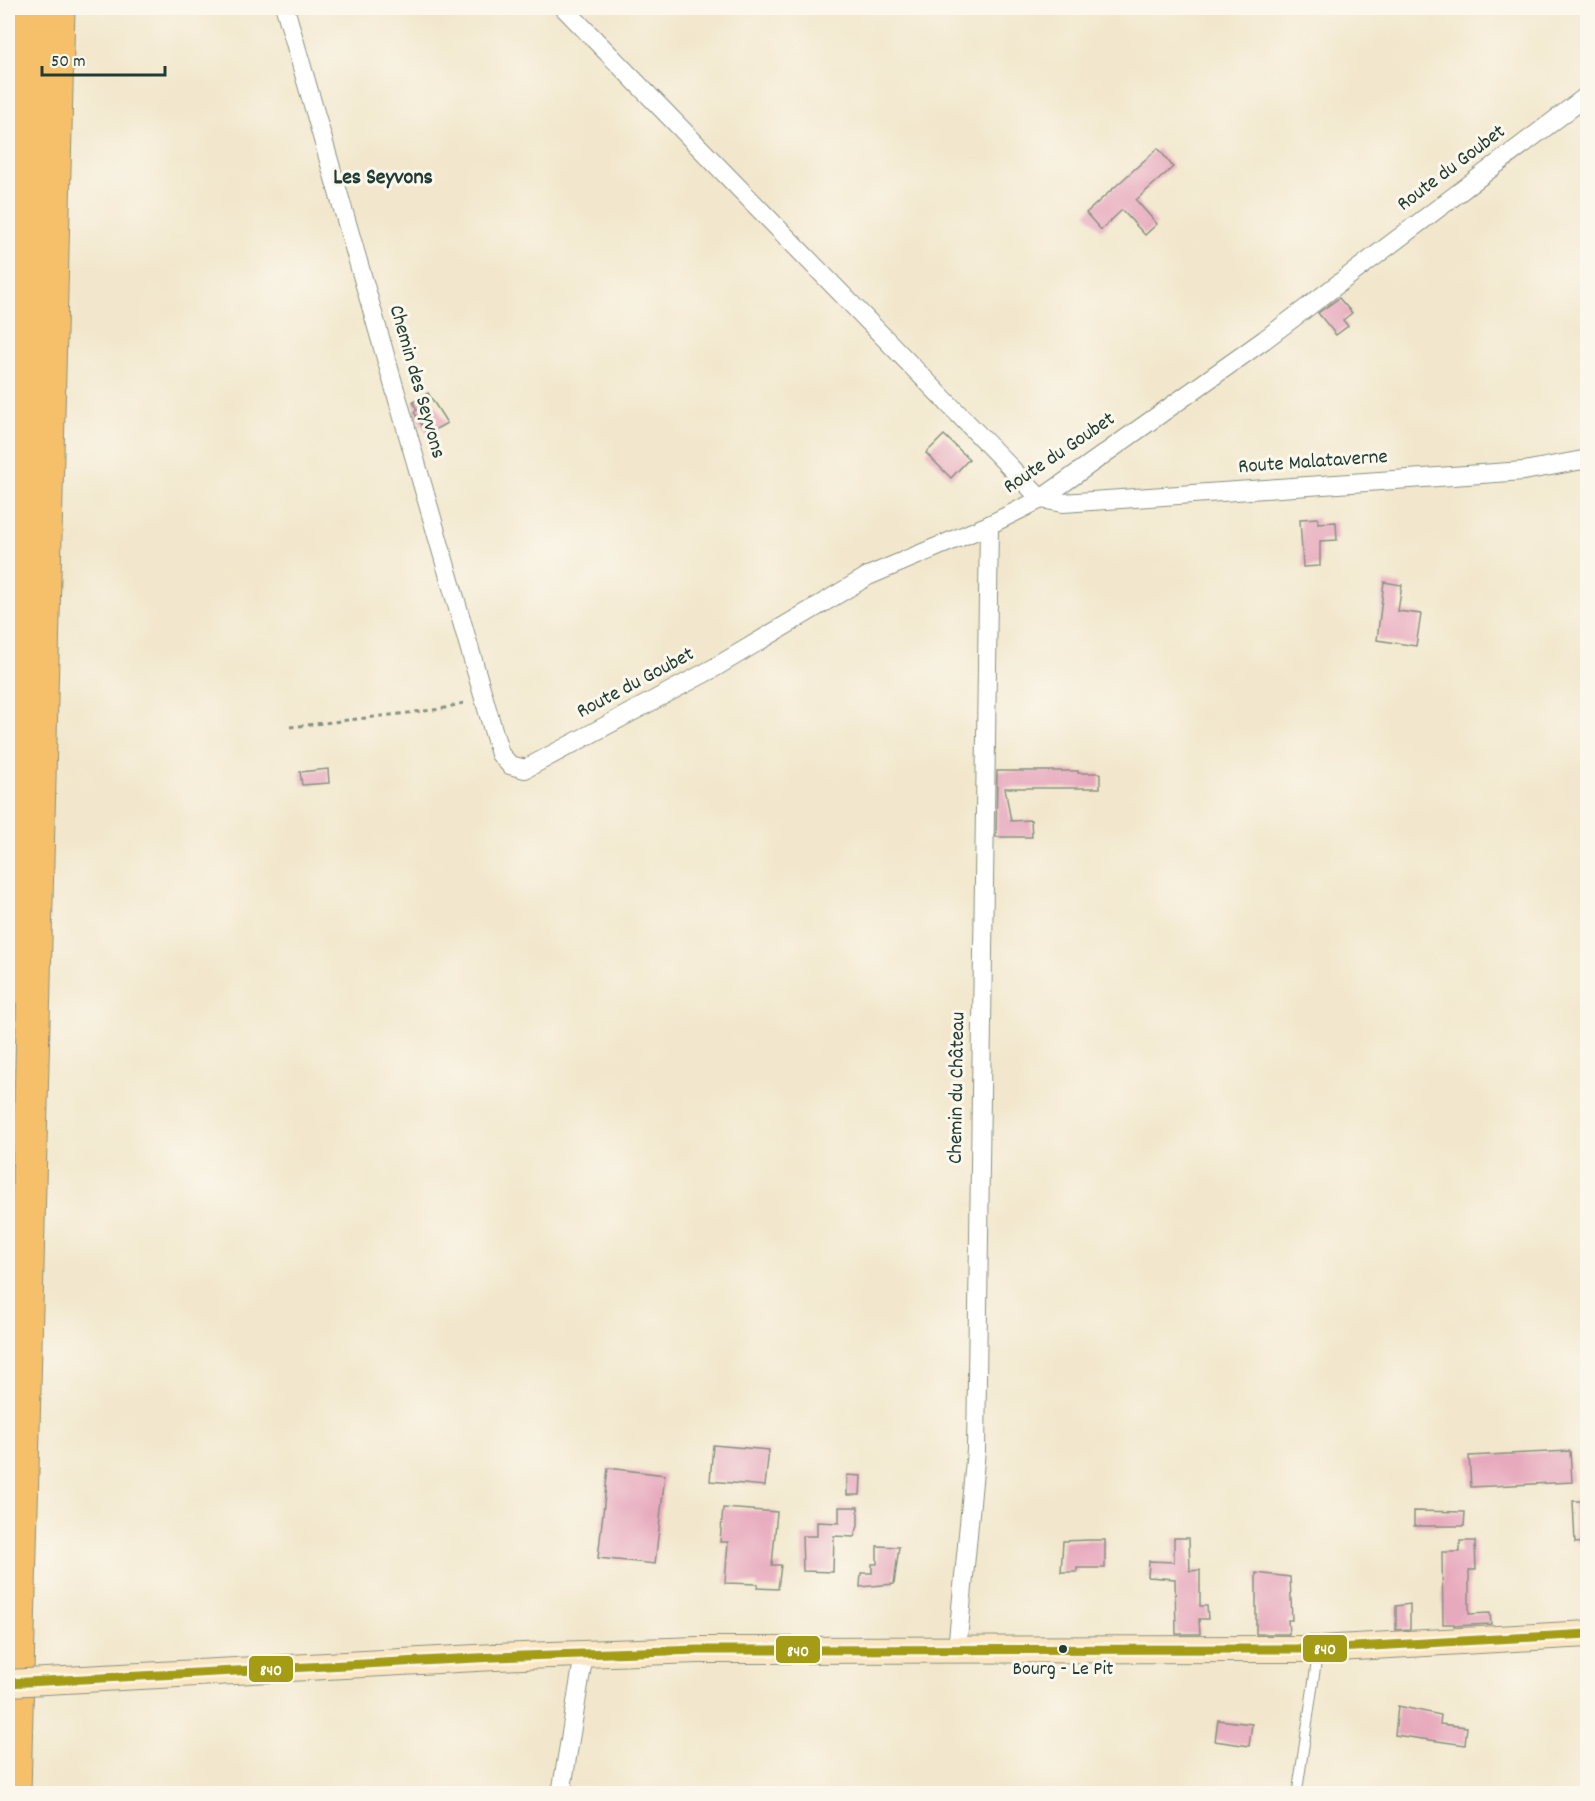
<svg xmlns="http://www.w3.org/2000/svg" width="1595" height="1801" font-family="Dekko,sans-serif">
	<style>
		.building { fill: #e7a9bd }
		.lines { fill: none; stroke-linecap: round; stroke-linejoin: round }
		.lane-casing { stroke: #889280; stroke-width: 11 }
		.street-casing { stroke: #889280; stroke-width: 20 }
		.secondary-casing { stroke: #889280; stroke-width: 28 }
		.highway-casing { stroke: #889280; stroke-width: 35 }
		.path { stroke: #889280; stroke-width: 3; stroke-dasharray: 4.5 4.5; stroke-linecap: butt }
		.lane { stroke: #fff; stroke-width: 9 }
		.street { stroke: #fff; stroke-width: 18 }
		.secondary { stroke: #fbe6c4; stroke-width: 26 }
		.highway { stroke: #f6c06b; stroke-width: 33 }
		.secondary-bridge-casing { stroke: #889280; stroke-width: 28; stroke-linecap: butt }
		.secondary-bridge { stroke: #fbe6c4; stroke-width: 26 }
		.bus-1-casing { stroke: #fbf7ec; stroke-width: 14 }
		.bus-1 { stroke: #a59c15; stroke-width: 9 }
		.bus-dot { fill: #1f3d34; stroke: #fbf7ec; stroke-width: 2 }
		.labels { text-anchor: middle; dominant-baseline: central; stroke-width: 6; stroke-linejoin: round; paint-order: stroke }
		.bus-label { font-size: 20px; fill: #1f3d34; stroke: #fbf7ec }
		.street-label { font-size: 21px; fill: #1f3d34; stroke: #fbf7ec }
		.neighbourhood-label { font-size: 22px; font-weight: bold; fill: #1f3d34; stroke: #fbf7ec }
		.line-badge { stroke: #fbf7ec; stroke-width: 2 }
		.badge-label { font-size: 16px; text-anchor: middle; font-weight: bold; fill: #fff }
	</style>
	<rect width="100%" height="100%" fill="#fbf7ec"/>
	<filter id="ink" filterUnits="userSpaceOnUse"><feTurbulence type="fractalNoise" baseFrequency=".0167" numOctaves="2"/><feDisplacementMap in="SourceGraphic" scale="12" xChannelSelector="R" yChannelSelector="G"/><feConvolveMatrix kernelMatrix="1 2 1 2 8 2 1 2 1" color-interpolation-filters="sRGB"/></filter>
	<filter id="wash" filterUnits="userSpaceOnUse"><feTurbulence type="fractalNoise" baseFrequency=".008" numOctaves="4" result="noise"/><feDisplacementMap in="SourceGraphic" scale="24" xChannelSelector="R" yChannelSelector="G"/><feGaussianBlur stdDeviation="1.35" result="paint"/><feColorMatrix in="noise" values="0 0 0 0 0 0 0 0 0 0 0 0 0 0 0 0 0 1.4 0 .05"/><feComposite in="paint" operator="in"/></filter>
	<g filter="url(#wash)">
		<rect width="100%" height="100%" fill="#f2e7cc"/>
		<g id="blocks">
			<!-- building -->
			<g class="building">
				<polygon points="1158,148 1173,167 1136,200 1157,224 1145,235 1122,210 1101,230 1086,213"/>
				<polygon points="1339,298 1352,313 1343,320 1348,326 1336,335 1318,313"/>
				<polygon points="428,393 447,423 427,434 414,412 417,410 413,402"/>
				<polygon points="944,435 969,459 951,478 926,453"/>
				<polygon points="1318,518 1318,523 1336,522 1337,540 1320,541 1320,566 1303,567 1300,519"/>
				<polygon points="1384,582 1402,585 1398,611 1421,614 1416,646 1377,640"/>
				<polygon points="328,769 329,783 302,785 300,772"/>
				<polygon points="997,771 1078,771 1078,773 1100,773 1100,788 1005,788 1011,821 1031,820 1032,837 996,837"/>
				<polygon points="713,1445 769,1450 765,1486 710,1481"/>
				<polygon points="1570,1451 1572,1482 1471,1487 1469,1456"/>
				<polygon points="608,1468 665,1475 655,1564 598,1558"/>
				<polygon points="847,1475 861,1476 860,1495 847,1495"/>
				<polygon points="1573,1501 1587,1501 1587,1542 1575,1543"/>
				<polygon points="839,1507 858,1507 858,1526 854,1537 834,1536 833,1572 803,1571 802,1536 817,1536 817,1522 839,1523"/>
				<polygon points="723,1508 777,1512 772,1565 781,1565 778,1589 757,1588 758,1584 725,1583 728,1542 720,1542"/>
				<polygon points="1414,1511 1465,1512 1464,1526 1414,1526"/>
				<polygon points="1174,1538 1189,1538 1190,1571 1200,1570 1200,1606 1207,1606 1208,1619 1199,1619 1200,1634 1176,1634 1175,1579 1148,1577 1149,1561 1174,1562"/>
				<polygon points="1089,1540 1105,1540 1105,1568 1077,1568 1077,1572 1061,1572 1063,1541"/>
				<polygon points="1460,1541 1475,1541 1476,1570 1469,1570 1469,1614 1490,1613 1491,1624 1454,1626 1454,1624 1443,1624 1442,1552 1460,1552"/>
				<polygon points="877,1546 899,1547 894,1584 860,1587 861,1573 872,1573 872,1564 877,1564"/>
				<polygon points="1256,1573 1290,1577 1292,1620 1288,1620 1289,1634 1256,1634"/>
				<polygon points="1410,1604 1410,1629 1396,1630 1396,1606"/>
				<polygon points="1398,1706 1441,1715 1440,1724 1467,1727 1465,1745 1395,1735"/>
				<polygon points="1218,1720 1252,1724 1249,1746 1215,1741"/>
			</g>
		</g>
	</g>
	<g filter="url(#ink)">
		<use href="#blocks" fill-opacity="0" stroke="#889280" stroke-width="1.5"/>
		<g class="lines">
			<!-- lane casing -->
			<g class="lane-casing">
				<polyline id="lane" points="1297,1794 1318,1651"/>
			</g>
			<!-- street casing -->
			<g class="street-casing">
				<g id="street">
					<polyline points="285,8 500,754 510,765 525,769 714,668 868,576 989,525 1041,499 1264,340 1588,95"/>
					<polyline points="564,8 1041,499 1063,503 1524,471 1588,459"/>
					<polyline points="957,1650 976,1450 989,525"/>
					<polyline points="561,1794 584,1654"/>
				</g>
			</g>
			<!-- secondary casing -->
			<g class="secondary-casing">
				<polyline id="secondary" points="65,1680 495,1657 698,1650 1319,1649 1588,1634"/>
			</g>
			<!-- highway casing -->
			<g class="highway-casing">
				<g id="highway">
					<polyline points="8,987 31,8"/>
					<polyline points="14,1794 58,8"/>
				</g>
			</g>
			<!-- path -->
			<polyline class="path" points="290,727 441,709 467,702"/>
			<!-- lane -->
			<use href="#lane" class="lane"/>
			<!-- street -->
			<use href="#street" class="street"/>
			<!-- secondary -->
			<use href="#secondary" class="secondary"/>
			<!-- highway -->
			<use href="#highway" class="highway"/>
			<!-- secondary-bridge casing -->
			<g class="secondary-bridge-casing">
				<polyline id="secondary-bridge" points="8,1683 65,1680"/>
			</g>
			<!-- secondary-bridge -->
			<use href="#secondary-bridge" class="secondary-bridge"/>
			<!-- bus-1 casing -->
			<g class="bus-1-casing">
				<polyline id="bus-1" points="8,1683 495,1657 698,1650 1319,1649 1588,1634"/>
			</g>
			<!-- bus-1 -->
			<use href="#bus-1" class="bus-1"/>
		</g>
	</g>
	<!-- markers -->
	<circle class="bus-dot" cx="1063" cy="1649" r="5"/>
	<g class="labels">
		<!-- bus labels -->
		<g class="bus-label">
			<text x="1063" y="1670">Bourg - Le Pit</text>
		</g>
		<!-- street labels -->
		<g class="street-label">
			<text transform="translate(1452 169) rotate(-37)">Route du Goubet</text>
			<text transform="translate(416 382) rotate(74)">Chemin des Seyvons</text>
			<text transform="translate(1060 454) rotate(-34)">Route du Goubet</text>
			<text transform="translate(1313 463) rotate(-4)">Route Malataverne</text>
			<text transform="translate(636 684) rotate(-28)">Route du Goubet</text>
			<text transform="translate(958 1088) rotate(-89)">Chemin du Château</text>
		</g>
		<!-- neighbourhood labels -->
		<g class="neighbourhood-label">
			<text x="383" y="178">Les Seyvons</text>
		</g>
	</g>
	<g class="line-badge">
		<rect x="1302" y="1634" width="46" height="29" rx="6" fill="#a59c15"/>
		<rect x="775" y="1635" width="46" height="29" rx="6" fill="#a59c15"/>
		<rect x="248" y="1655" width="46" height="28" rx="6" fill="#a59c15"/>
	</g>
	<g class="badge-label">
		<text x="1325" y="1654">840</text>
		<text x="798" y="1656">840</text>
		<text x="271" y="1675">840</text>
	</g>
	<!-- margin -->
	<rect width="1595" height="1801" fill="none" stroke="#fbf7ec" stroke-width="30"/>
	<!-- scale -->
	<path d="M42 66v9h123v-9" fill="none" stroke="#1f3d34" stroke-width="3"/>
	<text x="51" y="66" font-size="18" fill="#1f3d34" stroke="#fbf7ec" stroke-width="4.5" paint-order="stroke">50 m</text>
</svg>
